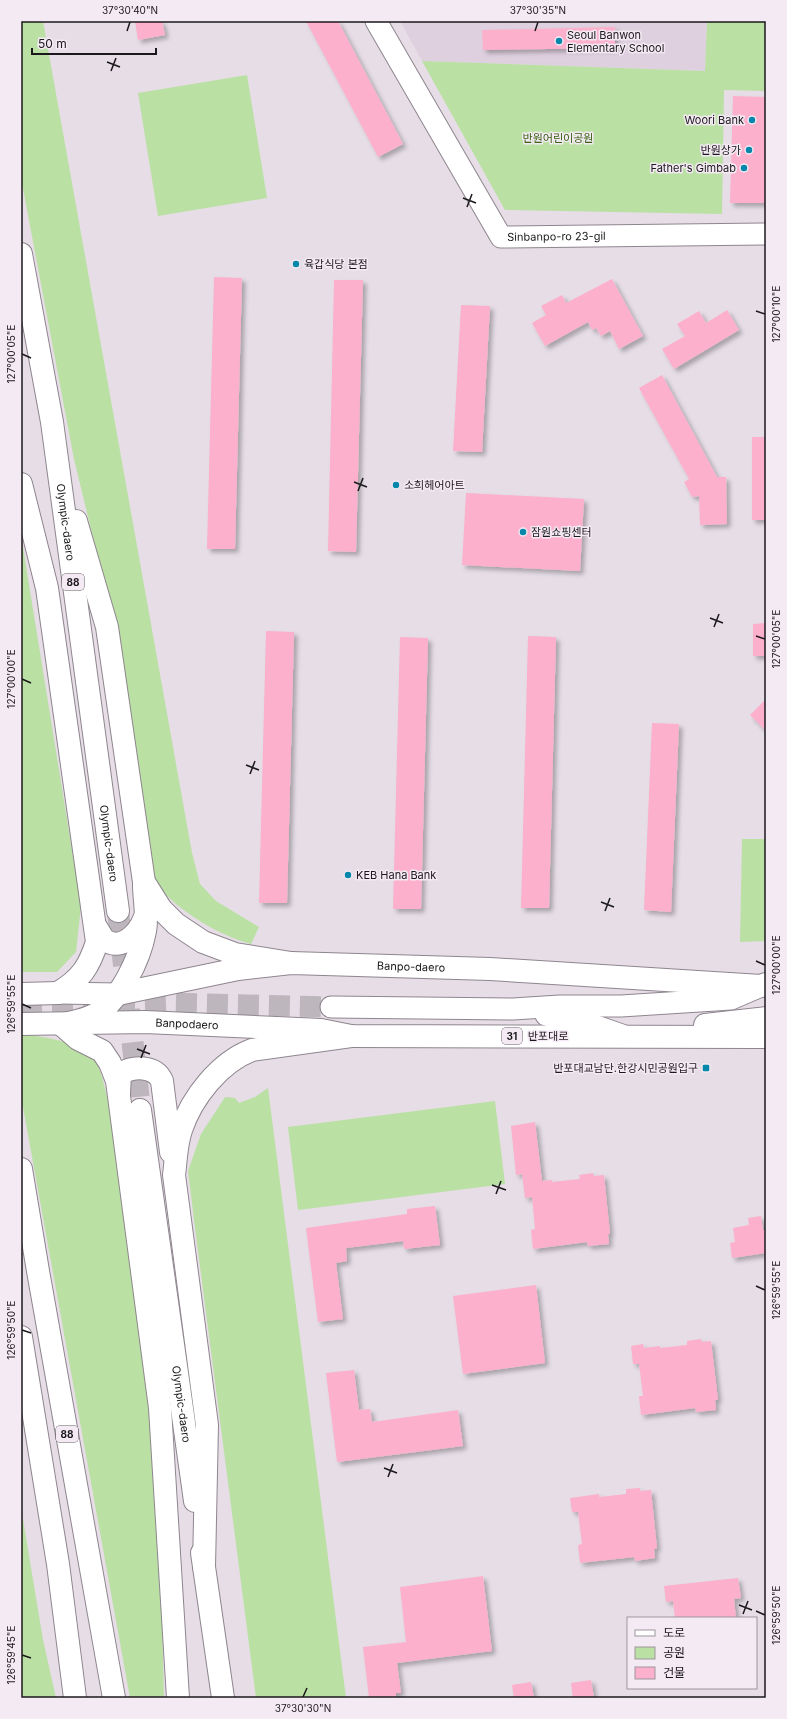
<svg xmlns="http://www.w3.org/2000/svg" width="787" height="1719" font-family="Inter,'Noto Sans KR',sans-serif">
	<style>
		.built { fill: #dfd0df }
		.green { fill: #bae0a3 }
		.building { fill: #fcb0cb; filter: url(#shadow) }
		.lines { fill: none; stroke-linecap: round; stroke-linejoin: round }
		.minor-tunnel { stroke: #bdb6bd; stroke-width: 21; stroke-dasharray: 21 10; stroke-linecap: butt }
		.highway-tunnel { stroke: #bdb6bd; stroke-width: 22; stroke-dasharray: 22 11; stroke-linecap: butt }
		.minor-casing { stroke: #8e868e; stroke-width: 23 }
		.major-casing { stroke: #8e868e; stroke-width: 24 }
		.highway-casing { stroke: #8e868e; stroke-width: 24 }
		.minor { stroke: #fff; stroke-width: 21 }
		.major { stroke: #fff; stroke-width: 22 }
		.highway { stroke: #fff; stroke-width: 22 }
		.ticks { fill: none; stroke: #1b181b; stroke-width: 1.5 }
		.poi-dot { fill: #0587a9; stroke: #f4eaf4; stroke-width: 1.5 }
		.labels { text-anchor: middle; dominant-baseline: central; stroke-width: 3; stroke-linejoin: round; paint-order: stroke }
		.shield { fill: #f4eaf4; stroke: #5c575c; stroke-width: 1 }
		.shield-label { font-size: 10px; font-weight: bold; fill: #1b181b }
		.poi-label { font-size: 11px; fill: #1b181b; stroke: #f4eaf4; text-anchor: start }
		.park-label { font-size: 11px; fill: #376110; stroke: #f4eaf4 }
		.street-label { font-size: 11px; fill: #1b181b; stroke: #f4eaf4 }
		.neatline { fill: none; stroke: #1b181b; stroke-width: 1.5 }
		.ticks-label { font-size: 10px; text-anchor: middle; fill: #1b181b }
	</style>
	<defs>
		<filter id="shadow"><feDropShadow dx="3.5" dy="3.5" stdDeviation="2" flood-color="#0004"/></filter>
	</defs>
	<rect width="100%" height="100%" fill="#e6dde6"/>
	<!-- built -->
	<polygon class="built" points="400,21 707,21 705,71 422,61"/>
	<!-- green -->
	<g class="green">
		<path d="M21,21h22l149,832 8,31 16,17 43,26 -8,17c-27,-7 -52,-22 -74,-39 -9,-8 -18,-18 -26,-27l-48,-299 -29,-120 -53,-281z"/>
		<polygon points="707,21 766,21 766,91 724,90 722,214 505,210 422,61 705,71"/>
		<polygon points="247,75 267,198 158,216 138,93"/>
		<polygon points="21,535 81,906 76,952 57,972 21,972"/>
		<polygon points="742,839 766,839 766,941 740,942"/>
		<path d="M21,1035c18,0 55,7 69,19 10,9 14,30 17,43h7l45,398 5,203h-34l-109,-602z"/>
		<polygon points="268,1088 346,1698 256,1698 195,1228 188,1171 201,1134 225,1097 235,1098 239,1103 255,1097"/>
		<polygon points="495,1101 505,1184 298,1210 288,1127"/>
		<polygon points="21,1507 43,1640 56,1698 21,1698"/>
	</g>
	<!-- building -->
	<g class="building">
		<polygon points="135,21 162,21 165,35 138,40"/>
		<polygon points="306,21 338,21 403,144 378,157"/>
		<polygon points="615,27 615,48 483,50 482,30"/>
		<polygon points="733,96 766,97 766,203 730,203"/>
		<polygon points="214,277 242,278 235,549 207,549"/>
		<polygon points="612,279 643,336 619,349 610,331 601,336 596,328 592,330 588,322 545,346 532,323 546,315 541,306 562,295 566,303"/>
		<polygon points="334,280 363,280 356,552 328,551"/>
		<polygon points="461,305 490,306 482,452 453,451"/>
		<polygon points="727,310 739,330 674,369 662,349 685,336 677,324 699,311 706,323"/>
		<polygon points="662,375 717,477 726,477 727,524 700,525 699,496 692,497 684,482 689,479 639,388"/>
		<rect x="752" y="437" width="14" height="83"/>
		<polygon points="466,493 584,499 580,571 462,565"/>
		<polygon points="766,623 766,656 753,656 753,624"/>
		<polygon points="266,631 294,632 287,903 259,903"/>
		<polygon points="528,636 556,637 549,908 521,908"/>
		<polygon points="400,637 428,638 421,909 393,909"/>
		<polygon points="766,699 766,731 750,715"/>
		<polygon points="652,723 679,724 671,912 644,910"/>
		<polygon points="535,1122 542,1181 552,1180 552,1182 580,1179 579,1175 593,1173 594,1176 604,1175 610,1234 608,1234 609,1244 588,1246 587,1242 533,1249 531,1230 535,1229 532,1197 525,1198 522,1174 516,1175 511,1126"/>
		<polygon points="435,1206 440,1245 404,1249 403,1241 346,1248 347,1261 336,1263 343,1319 318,1322 306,1228 407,1214 407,1209"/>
		<polygon points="761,1216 763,1230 766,1230 766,1253 732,1258 730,1243 735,1242 733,1228 749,1225 748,1218"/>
		<polygon points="536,1285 545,1363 463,1374 453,1296"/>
		<polygon points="701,1339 702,1342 711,1341 718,1400 715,1400 716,1410 696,1412 695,1408 641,1415 639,1396 643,1396 639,1364 633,1364 631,1346 643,1344 644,1348 660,1346 660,1348 687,1345 687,1341"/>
		<polygon points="354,1370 359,1410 370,1409 372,1422 458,1410 463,1446 337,1462 326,1373"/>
		<polygon points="640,1488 640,1491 651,1490 657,1548 654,1549 655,1558 635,1561 634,1557 580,1563 578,1545 582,1544 578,1512 572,1512 570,1498 599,1494 599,1497 626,1494 626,1489"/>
		<polygon points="483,1576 492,1651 397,1663 401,1693 396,1693 396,1698 369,1698 363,1647 406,1642 400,1587"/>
		<polygon points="738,1578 741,1598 734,1599 736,1618 675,1618 673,1601 666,1602 664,1586"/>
		<polygon points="591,1680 594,1698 573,1698 571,1683"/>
		<polygon points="531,1682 534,1698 514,1698 512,1685"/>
	</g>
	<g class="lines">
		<!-- minor-tunnel -->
		<polyline class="minor-tunnel" points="21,1008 167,1003 331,1007"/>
		<!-- highway-tunnel -->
		<polyline class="highway-tunnel" points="118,911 140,1110"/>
		<!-- minor casing -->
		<g class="minor-casing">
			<g id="minor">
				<path id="s1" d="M376,21l125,216 265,-3"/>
				<polyline points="58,993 118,994"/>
				<polyline points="331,1007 513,1009 560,1006 621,1006 731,999 761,986"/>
				<polyline points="546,1015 596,1026 622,1035"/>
			</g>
		</g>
		<!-- major casing -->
		<g class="major-casing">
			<g id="major">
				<polyline points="21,994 58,993"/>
				<path id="s2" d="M118,994l120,-25 53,-6 199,6 271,17 5,-2"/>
				<path id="s3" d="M21,1024l124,-2 176,8 30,6 415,1"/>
				<polyline points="705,1025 766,1018"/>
			</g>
		</g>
		<!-- highway casing -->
		<g class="highway-casing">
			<g id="highway">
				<path id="s4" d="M21,254l31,168 66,489"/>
				<path d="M21,484l26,104 50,354c-8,25 -16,37 -39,51"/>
				<polyline points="76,521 107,627 144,882 161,909 176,924 203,942 235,954 291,963"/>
				<path d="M96,927c3,4 5,10 9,13 16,12 34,-7 39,-21"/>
				<polyline points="62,1025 78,1039 102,1051 110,1063 117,1081 160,1408 178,1698"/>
				<path d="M62,1025c10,-3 22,-5 32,-10 26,-13 46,-57 51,-84 3,-15 -1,-31 -1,-46"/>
				<path d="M119,1093l1,-19c13,-8 35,-9 42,7l9,71"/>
				<path id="s5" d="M140,1110l55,391"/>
				<polyline points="21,1169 38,1271 114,1698"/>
				<polyline points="21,1337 58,1564 75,1698"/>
				<polyline points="202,1553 223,1698"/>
				<path d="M204,1567l3,-142 -33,-250c2,-15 2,-30 7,-45 11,-33 39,-68 71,-80l99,-14"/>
			</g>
		</g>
		<!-- minor -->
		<use href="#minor" class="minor"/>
		<!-- major -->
		<use href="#major" class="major"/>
		<!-- highway -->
		<use href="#highway" class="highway"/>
	</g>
	<!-- ticks -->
	<path class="ticks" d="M127,31l3,-9M535,31l3,-9M107,62l13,5M111,71l5,-13M463,198l13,5M467,207l5,-13M756,311l9,3M22,354l9,4M354,482l13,5M358,491l5,-13M710,618l13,5M714,627l5,-13M756,636l9,3M22,679l9,4M246,765l13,5M250,774l5,-13M601,902l13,5M605,911l5,-13M756,961l9,4M22,1004l9,4M137,1049l13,5M141,1058l5,-13M492,1185l14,5M496,1194l5,-13M756,1286l9,4M22,1330l9,3M384,1468l13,5M388,1477l5,-13M739,1605l13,5M756,1611l9,4M743,1614l5,-13M22,1655l9,3M303,1697l4,-9"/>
	<!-- markers -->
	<g class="poi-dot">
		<circle cx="559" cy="41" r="4"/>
		<circle cx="752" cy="120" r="4"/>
		<circle cx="749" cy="150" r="4"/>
		<circle cx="744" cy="168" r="4"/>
		<circle cx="296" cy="264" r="4"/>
		<circle cx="396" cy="485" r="4"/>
		<circle cx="523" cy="532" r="4"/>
		<circle cx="348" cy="875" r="4"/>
		<rect x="702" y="1064" width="8" height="8" rx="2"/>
	</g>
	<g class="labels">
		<!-- shield labels -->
		<g class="shield">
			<rect x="62" y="574" width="22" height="16" rx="3"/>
			<rect x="502" y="1028" width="20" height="16" rx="3"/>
			<rect x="56" y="1426" width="22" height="16" rx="3"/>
		</g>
		<g class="shield-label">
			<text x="73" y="582">88</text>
			<text x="512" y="1036">31</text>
			<text x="67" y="1434">88</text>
		</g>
		<!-- poi labels -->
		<g class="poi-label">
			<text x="567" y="35">Seoul Banwon<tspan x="567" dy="13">Elementary School</tspan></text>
			<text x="744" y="120" text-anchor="end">Woori Bank</text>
			<text x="741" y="150" text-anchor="end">반원상가</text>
			<text x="736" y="168" text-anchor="end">Father's Gimbab</text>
			<text x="304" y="264">육갑식당 본점</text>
			<text x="404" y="485">소희헤어아트</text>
			<text x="531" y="532">잠원쇼핑센터</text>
			<text x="356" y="875">KEB Hana Bank</text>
			<text x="698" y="1068" text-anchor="end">반포대교남단.한강시민공원입구</text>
		</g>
		<!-- park labels -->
		<g class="park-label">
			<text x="558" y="138">반원어린이공원</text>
		</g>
		<!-- street labels -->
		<g class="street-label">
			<text stroke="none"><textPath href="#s1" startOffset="305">Sinbanpo-ro 23-gil</textPath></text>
			<text stroke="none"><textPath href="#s4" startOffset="272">Olympic-daero</textPath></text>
			<text stroke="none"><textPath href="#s4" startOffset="596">Olympic-daero</textPath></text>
			<text stroke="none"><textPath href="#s2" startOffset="296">Banpo-daero</textPath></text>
			<text stroke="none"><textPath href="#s3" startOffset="166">Banpodaero</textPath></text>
			<text x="548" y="1036">반포대로</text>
			<text stroke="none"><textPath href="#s5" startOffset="297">Olympic-daero</textPath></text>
		</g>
	</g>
	<!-- border -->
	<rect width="787" height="1719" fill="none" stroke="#f4eaf4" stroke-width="44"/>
	<!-- legend -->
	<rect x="627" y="1617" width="130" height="72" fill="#f4eaf4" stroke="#9d969d"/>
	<rect x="635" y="1630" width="20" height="6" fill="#ffffff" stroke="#9d969d"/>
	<text x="663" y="1637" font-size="12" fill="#1b181b">도로</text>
	<rect x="635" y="1647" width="20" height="12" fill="#bae0a3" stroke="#9d969d"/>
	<text x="663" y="1657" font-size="12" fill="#1b181b">공원</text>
	<rect x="635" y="1667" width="20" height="12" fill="#fcb0cb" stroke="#9d969d"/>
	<text x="663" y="1677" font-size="12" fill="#1b181b">건물</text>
	<!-- scale -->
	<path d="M32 48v6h124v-6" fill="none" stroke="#1b181b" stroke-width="2"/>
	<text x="38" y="48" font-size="12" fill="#1b181b" stroke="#f4eaf4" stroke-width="3" paint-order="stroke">50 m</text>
	<rect x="22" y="22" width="743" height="1675" class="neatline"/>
	<g class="ticks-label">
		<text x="130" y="14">37°30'40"N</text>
		<text x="538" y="14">37°30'35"N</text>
		<text transform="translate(776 314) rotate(-90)" y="4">127°00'10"E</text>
		<text transform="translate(11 354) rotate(-90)" y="4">127°00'05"E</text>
		<text transform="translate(776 639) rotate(-90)" y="4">127°00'05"E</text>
		<text transform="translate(11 679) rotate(-90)" y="4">127°00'00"E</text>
		<text transform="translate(776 965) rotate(-90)" y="4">127°00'00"E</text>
		<text transform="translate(11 1004) rotate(-90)" y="4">126°59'55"E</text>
		<text transform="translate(776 1290) rotate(-90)" y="4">126°59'55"E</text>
		<text transform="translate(11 1330) rotate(-90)" y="4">126°59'50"E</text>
		<text transform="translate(776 1615) rotate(-90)" y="4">126°59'50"E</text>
		<text transform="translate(11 1655) rotate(-90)" y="4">126°59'45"E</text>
		<text x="303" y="1712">37°30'30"N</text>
	</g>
</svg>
